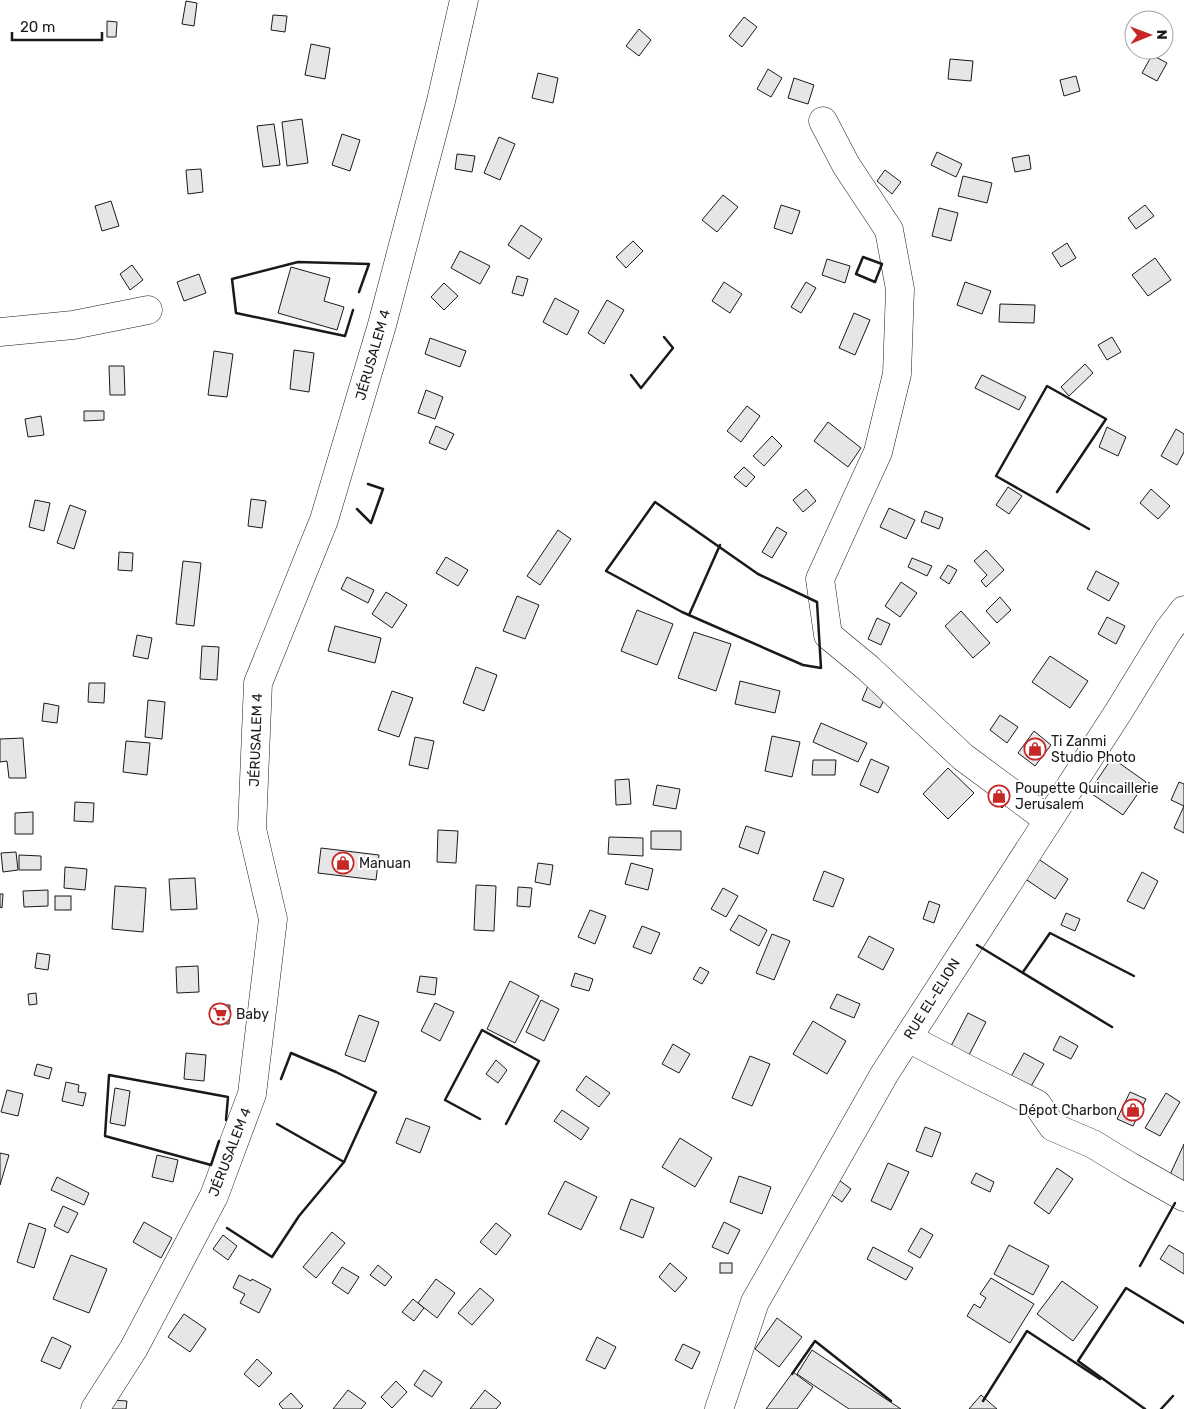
<svg xmlns="http://www.w3.org/2000/svg" width="1184" height="1409" font-family="Rubik,sans-serif">
	<style>
		.building { fill: #e6e6e6; stroke: #1a1a1a }
		.lines { fill: none; stroke-linecap: round; stroke-linejoin: round }
		.street-casing { stroke: #1a1a1a; stroke-width: 29 }
		.secondary-casing { stroke: #1a1a1a; stroke-width: 29 }
		.street { stroke: #fff; stroke-width: 28 }
		.secondary { stroke: #fff; stroke-width: 28 }
		.wall { stroke: #1a1a1a; stroke-width: 2.5 }
		.labels { text-anchor: middle; dominant-baseline: central; stroke-width: 4; stroke-linejoin: round; paint-order: stroke }
		.street-label { font-size: 14px; fill: #1a1a1a; stroke: #fff }
		.poi-label { font-size: 14px; fill: #1a1a1a; stroke: #fff; text-anchor: start }
	</style>
	<rect width="100%" height="100%" fill="#fff"/>
	<!-- building -->
	<g class="building">
		<polygon points="186,1 197,3 194,26 182,24"/>
		<polygon points="273,15 287,16 285,32 271,30"/>
		<polygon points="744,17 757,27 742,47 729,36"/>
		<polygon points="107,21 117,22 116,37 107,37"/>
		<polygon points="639,29 651,40 639,56 626,46"/>
		<polygon points="311,44 330,48 325,79 305,75"/>
		<polygon points="1152,55 1167,63 1157,81 1142,73"/>
		<polygon points="950,59 973,61 971,81 948,79"/>
		<polygon points="768,69 782,78 771,97 757,89"/>
		<polygon points="538,73 558,78 553,103 532,98"/>
		<polygon points="1076,76 1080,91 1064,96 1060,80"/>
		<polygon points="794,78 814,85 808,104 788,98"/>
		<polygon points="302,119 308,163 287,166 282,122"/>
		<polygon points="274,124 280,165 263,167 257,126"/>
		<polygon points="342,134 360,140 350,171 332,165"/>
		<polygon points="499,137 515,144 500,180 484,173"/>
		<polygon points="937,152 962,164 956,177 931,165"/>
		<polygon points="457,154 475,156 472,172 455,169"/>
		<polygon points="1029,155 1031,169 1015,172 1012,158"/>
		<polygon points="201,169 203,192 188,194 186,170"/>
		<polygon points="885,170 901,182 892,194 877,181"/>
		<polygon points="963,176 992,183 987,203 958,196"/>
		<polygon points="723,195 738,207 717,232 702,220"/>
		<polygon points="111,201 119,226 102,231 95,206"/>
		<polygon points="781,205 800,211 792,234 774,228"/>
		<polygon points="1145,205 1154,216 1136,229 1128,218"/>
		<polygon points="939,208 958,213 951,241 932,236"/>
		<polygon points="521,225 542,239 529,259 508,245"/>
		<polygon points="633,241 643,251 626,268 616,257"/>
		<polygon points="1067,243 1076,258 1061,267 1052,253"/>
		<polygon points="460,251 490,266 480,284 451,268"/>
		<polygon points="1155,258 1171,280 1148,296 1132,275"/>
		<polygon points="827,259 850,266 845,283 822,275"/>
		<polygon points="132,265 143,280 130,290 120,274"/>
		<polygon points="291,267 330,278 324,301 344,307 337,330 278,313"/>
		<polygon points="199,274 206,293 184,301 177,282"/>
		<polygon points="517,276 528,279 523,296 512,293"/>
		<polygon points="724,282 742,294 730,313 712,301"/>
		<polygon points="806,282 816,288 801,313 791,307"/>
		<polygon points="965,282 991,291 982,314 957,305"/>
		<polygon points="444,283 458,296 444,310 431,297"/>
		<polygon points="555,298 579,311 567,335 543,322"/>
		<polygon points="607,300 624,310 604,344 588,333"/>
		<polygon points="1000,304 1035,305 1034,323 999,322"/>
		<polygon points="854,313 870,320 855,355 839,348"/>
		<polygon points="1112,337 1121,352 1107,360 1098,345"/>
		<polygon points="430,338 466,351 460,367 425,354"/>
		<polygon points="294,350 314,353 309,392 290,389"/>
		<polygon points="214,351 233,354 227,397 208,395"/>
		<polygon points="1085,364 1093,373 1069,396 1061,387"/>
		<polygon points="109,366 124,366 125,395 110,395"/>
		<polygon points="982,375 1026,397 1019,410 975,388"/>
		<polygon points="426,390 443,397 435,419 418,413"/>
		<polygon points="747,406 760,416 741,442 727,431"/>
		<polygon points="84,411 104,411 104,420 84,421"/>
		<polygon points="41,416 44,435 28,437 25,419"/>
		<polygon points="828,422 861,448 848,467 814,441"/>
		<polygon points="436,426 454,434 446,450 429,443"/>
		<polygon points="1107,427 1126,437 1118,456 1099,447"/>
		<polygon points="1176,429 1184,434 1184,452 1177,465 1161,456"/>
		<polygon points="772,436 782,446 764,466 753,456"/>
		<polygon points="744,467 755,477 746,487 734,477"/>
		<polygon points="1008,487 1022,496 1009,514 996,505"/>
		<polygon points="806,489 816,501 803,512 793,500"/>
		<polygon points="1151,489 1170,506 1158,519 1140,503"/>
		<polygon points="251,499 266,501 262,528 248,526"/>
		<polygon points="35,500 50,503 44,531 29,527"/>
		<polygon points="70,505 86,511 74,549 57,543"/>
		<polygon points="889,508 915,520 906,539 880,527"/>
		<polygon points="925,511 943,518 939,529 921,522"/>
		<polygon points="777,527 787,533 772,558 762,552"/>
		<polygon points="558,530 571,539 540,585 527,576"/>
		<polygon points="986,550 1004,570 986,587 981,581 987,575 974,561"/>
		<polygon points="119,552 133,553 132,571 118,570"/>
		<polygon points="446,557 468,570 458,586 436,573"/>
		<polygon points="912,558 932,566 927,576 908,567"/>
		<polygon points="183,561 201,563 194,626 176,624"/>
		<polygon points="948,565 957,570 949,584 940,578"/>
		<polygon points="1096,571 1119,583 1109,601 1087,589"/>
		<polygon points="347,577 374,590 368,603 341,589"/>
		<polygon points="901,582 917,593 900,617 885,606"/>
		<polygon points="386,592 407,605 392,628 372,614"/>
		<polygon points="517,596 539,605 525,639 503,631"/>
		<polygon points="1000,597 1011,610 997,623 986,611"/>
		<polygon points="637,610 673,624 657,665 621,651"/>
		<polygon points="961,611 990,643 973,658 945,626"/>
		<polygon points="1107,617 1125,626 1116,644 1098,634"/>
		<polygon points="877,618 890,624 881,645 868,639"/>
		<polygon points="335,626 381,638 375,663 328,651"/>
		<polygon points="694,632 731,644 716,691 678,678"/>
		<polygon points="137,635 152,638 148,659 133,656"/>
		<polygon points="202,646 219,647 217,680 200,679"/>
		<polygon points="1050,656 1088,681 1070,708 1032,682"/>
		<polygon points="476,667 497,675 484,711 463,703"/>
		<polygon points="740,681 780,691 775,713 735,704"/>
		<polygon points="89,683 105,683 104,703 88,702"/>
		<polygon points="868,686 887,694 880,708 862,700"/>
		<polygon points="392,691 413,698 399,737 378,730"/>
		<polygon points="148,700 165,702 162,739 145,737"/>
		<polygon points="44,703 59,706 57,723 42,721"/>
		<polygon points="1000,715 1018,727 1007,743 990,730"/>
		<polygon points="821,723 867,743 858,762 813,742"/>
		<polygon points="1034,731 1051,745 1035,766 1018,753"/>
		<polygon points="772,736 800,742 792,777 765,771"/>
		<polygon points="415,737 434,741 428,769 409,765"/>
		<polygon points="23,738 26,778 9,778 7,761 0,762 0,739"/>
		<polygon points="126,741 150,743 147,775 123,772"/>
		<polygon points="1112,758 1146,782 1123,815 1089,792"/>
		<polygon points="871,759 889,767 878,793 860,785"/>
		<polygon points="813,760 836,760 835,775 812,775"/>
		<polygon points="948,768 974,793 948,819 923,794"/>
		<polygon points="629,779 631,804 616,805 615,780"/>
		<polygon points="1179,782 1184,784 1184,833 1174,828 1184,806 1171,800"/>
		<polygon points="657,785 680,789 676,809 653,805"/>
		<polygon points="995,785 1010,800 1002,808 988,793"/>
		<polygon points="75,802 94,803 93,822 74,821"/>
		<polygon points="33,812 33,834 15,834 15,813"/>
		<polygon points="746,826 765,832 758,854 739,847"/>
		<polygon points="438,830 458,831 456,863 437,862"/>
		<polygon points="651,831 681,831 681,850 651,849"/>
		<polygon points="609,837 643,838 643,856 608,854"/>
		<polygon points="321,848 379,855 376,880 318,873"/>
		<polygon points="16,852 18,870 3,872 1,853"/>
		<polygon points="1031,854 1068,879 1055,899 1018,874"/>
		<polygon points="19,855 41,856 41,870 19,870"/>
		<polygon points="538,863 553,865 550,885 535,882"/>
		<polygon points="631,863 653,869 648,890 625,884"/>
		<polygon points="65,867 87,869 85,890 64,888"/>
		<polygon points="824,871 844,879 833,907 813,900"/>
		<polygon points="1142,872 1158,881 1144,909 1127,901"/>
		<polygon points="195,878 197,909 171,910 169,879"/>
		<polygon points="476,885 496,886 494,931 474,930"/>
		<polygon points="115,886 146,888 143,932 112,929"/>
		<polygon points="518,887 532,888 530,907 517,906"/>
		<polygon points="723,888 738,896 726,917 711,909"/>
		<polygon points="48,890 48,906 24,907 23,891"/>
		<polygon points="0,894 3,894 2,908 0,907"/>
		<rect x="55" y="896" width="16" height="14"/>
		<polygon points="929,901 940,905 934,923 923,919"/>
		<polygon points="590,910 606,916 595,944 578,937"/>
		<polygon points="1066,913 1080,919 1075,931 1061,925"/>
		<polygon points="739,915 767,930 759,946 730,930"/>
		<polygon points="642,926 660,933 651,954 633,947"/>
		<polygon points="772,934 790,941 774,980 756,973"/>
		<polygon points="869,936 894,949 883,970 858,957"/>
		<polygon points="37,953 50,955 48,970 35,968"/>
		<polygon points="198,966 199,992 177,993 176,967"/>
		<polygon points="700,967 709,972 702,984 693,979"/>
		<polygon points="575,973 593,979 589,991 571,986"/>
		<polygon points="420,976 437,978 435,995 417,992"/>
		<polygon points="510,981 539,996 515,1043 487,1029"/>
		<polygon points="36,993 37,1004 29,1005 28,994"/>
		<polygon points="837,994 860,1004 854,1018 830,1008"/>
		<polygon points="541,1000 559,1009 544,1041 526,1032"/>
		<polygon points="435,1003 454,1012 440,1041 421,1031"/>
		<polygon points="213,1005 230,1005 229,1024 212,1023"/>
		<polygon points="968,1013 986,1022 969,1055 951,1046"/>
		<polygon points="359,1015 379,1022 365,1062 345,1055"/>
		<polygon points="813,1021 846,1041 827,1074 793,1054"/>
		<polygon points="1060,1036 1078,1046 1071,1059 1053,1050"/>
		<polygon points="673,1044 690,1054 679,1073 662,1064"/>
		<polygon points="186,1053 206,1055 204,1081 184,1079"/>
		<polygon points="1024,1053 1044,1064 1027,1093 1008,1082"/>
		<polygon points="750,1056 770,1064 752,1106 732,1098"/>
		<polygon points="496,1060 507,1070 498,1083 486,1074"/>
		<polygon points="37,1064 52,1068 49,1079 34,1075"/>
		<polygon points="586,1076 610,1093 599,1107 576,1090"/>
		<polygon points="66,1082 79,1085 78,1092 86,1093 83,1106 62,1101"/>
		<polygon points="115,1088 130,1091 125,1126 110,1123"/>
		<polygon points="7,1090 23,1094 18,1116 1,1112"/>
		<polygon points="1130,1092 1146,1099 1133,1126 1117,1119"/>
		<polygon points="1166,1093 1180,1102 1160,1136 1145,1128"/>
		<polygon points="562,1110 589,1128 581,1140 554,1121"/>
		<polygon points="406,1118 430,1127 420,1153 396,1143"/>
		<polygon points="925,1127 941,1133 932,1157 916,1151"/>
		<polygon points="680,1138 712,1158 695,1187 662,1167"/>
		<polygon points="1184,1144 1184,1187 1168,1179"/>
		<polygon points="0,1153 9,1155 0,1185"/>
		<polygon points="157,1155 178,1160 173,1182 152,1177"/>
		<polygon points="888,1163 909,1172 891,1210 871,1201"/>
		<polygon points="1057,1168 1073,1179 1049,1214 1034,1203"/>
		<polygon points="828,1172 851,1189 842,1202 818,1185"/>
		<polygon points="976,1173 994,1182 990,1192 971,1183"/>
		<polygon points="739,1176 771,1187 762,1214 730,1202"/>
		<polygon points="57,1177 89,1193 84,1205 51,1190"/>
		<polygon points="565,1181 597,1197 581,1230 548,1214"/>
		<polygon points="631,1199 654,1208 643,1238 620,1229"/>
		<polygon points="63,1206 78,1213 68,1233 54,1226"/>
		<polygon points="144,1222 172,1238 161,1258 133,1242"/>
		<polygon points="724,1222 740,1230 728,1254 712,1247"/>
		<polygon points="29,1223 46,1229 34,1268 17,1262"/>
		<polygon points="496,1223 511,1235 496,1255 480,1242"/>
		<polygon points="921,1228 933,1235 920,1258 908,1251"/>
		<polygon points="332,1232 345,1243 316,1278 303,1267"/>
		<polygon points="223,1235 237,1246 228,1260 213,1249"/>
		<polygon points="1009,1245 1049,1266 1033,1295 994,1274"/>
		<polygon points="1169,1245 1184,1254 1184,1274 1160,1259"/>
		<polygon points="873,1247 913,1268 906,1280 867,1259"/>
		<polygon points="71,1255 107,1269 89,1313 53,1299"/>
		<polygon points="670,1263 687,1278 675,1292 659,1277"/>
		<rect x="720" y="1263" width="12" height="10"/>
		<polygon points="378,1265 392,1277 385,1286 370,1275"/>
		<polygon points="342,1267 359,1277 348,1294 332,1283"/>
		<polygon points="239,1275 251,1281 252,1279 271,1289 259,1313 240,1303 245,1294 233,1288"/>
		<polygon points="991,1278 1034,1304 1010,1343 967,1316 974,1304 980,1308 986,1298 980,1294"/>
		<polygon points="436,1279 455,1293 437,1318 418,1303"/>
		<polygon points="1062,1281 1098,1307 1073,1341 1037,1314"/>
		<polygon points="480,1288 494,1300 472,1325 458,1313"/>
		<polygon points="413,1299 424,1308 414,1321 402,1312"/>
		<polygon points="184,1314 206,1329 190,1352 168,1337"/>
		<polygon points="777,1318 802,1337 779,1367 755,1349"/>
		<polygon points="52,1337 71,1346 60,1369 41,1361"/>
		<polygon points="597,1337 616,1347 605,1369 586,1360"/>
		<polygon points="683,1344 700,1352 692,1369 675,1360"/>
		<polygon points="812,1350 901,1409 849,1409 797,1374"/>
		<polygon points="257,1359 272,1373 259,1387 244,1374"/>
		<polygon points="424,1370 442,1382 432,1397 414,1385"/>
		<polygon points="793,1372 813,1387 797,1409 766,1409"/>
		<polygon points="396,1381 407,1392 392,1408 381,1397"/>
		<polygon points="348,1390 366,1403 361,1409 333,1409"/>
		<polygon points="485,1390 501,1403 496,1409 470,1409"/>
		<polygon points="291,1393 303,1406 300,1409 283,1409 279,1404"/>
		<polygon points="981,1395 997,1409 969,1409"/>
		<polygon points="111,1400 127,1401 126,1409 110,1409"/>
	</g>
	<g class="lines">
		<!-- street casing -->
		<g class="street-casing">
			<g id="street">
				<polyline points="823,121 846,165 889,230 900,289 897,374 878,452 820,579 828,635 868,668 963,757 1048,820"/>
				<polyline points="0,332 73,325 148,310"/>
				<polyline points="908,1038 969,1070 1037,1104 1053,1127 1093,1144 1129,1166 1184,1197"/>
				<polyline points="719,1409 755,1302 885,1073 1119,711 1168,631 1184,610"/>
			</g>
		</g>
		<!-- secondary casing -->
		<g class="secondary-casing">
			<polyline id="secondary" points="95,1409 134,1348 214,1196 252,1094 273,919 252,829 258,683 324,520 382,325 441,101 464,0"/>
		</g>
		<!-- street -->
		<use href="#street" class="street"/>
		<!-- secondary -->
		<use href="#secondary" class="secondary"/>
		<!-- wall -->
		<g class="wall">
			<polygon points="863,257 882,264 875,282 856,274"/>
			<polyline points="353,310 345,336 236,313 232,279 298,262 369,264 359,292"/>
			<polyline points="631,375 641,388 673,348 664,337"/>
			<polyline points="1057,492 1106,419 1047,386 996,476 1089,529"/>
			<polygon points="655,502 758,574 817,602 821,668 803,665 682,612 606,571"/>
			<polyline points="357,509 371,523 383,489 368,484"/>
			<polyline points="689,615 720,545"/>
			<polyline points="977,945 1112,1027"/>
			<polyline points="1023,972 1050,933 1134,976"/>
			<polyline points="281,1079 291,1053 336,1072 376,1092 344,1162"/>
			<polyline points="480,1119 445,1100 482,1030 539,1061 506,1124"/>
			<polyline points="219,1141 211,1165 105,1136 109,1075 228,1097 226,1120"/>
			<polyline points="227,1228 272,1257 299,1216 344,1162 277,1124"/>
			<polyline points="1140,1266 1175,1203"/>
			<polyline points="792,1374 815,1341 891,1401"/>
			<polyline points="983,1401 1027,1331 1100,1379"/>
			<polyline points="1145,1409 1078,1361 1126,1288 1184,1323"/>
			<polyline points="1161,1409 1173,1396"/>
		</g>
	</g>
	<!-- icons -->
	<defs>
		<g id="shop-ring" transform="scale(1.125)"><circle r="9.5" fill="#fff" stroke="#c62828" stroke-width="1.5"/><path d="M-5-2.5h2.3a2.7 3.5 0 0 1 5.4 0H5L5.5 6h-11ZM-1.5-2.5h3a1.5 2.3 0 0 0-3 0Z" fill="#c62828"/></g>
		<g id="supermarket-ring" transform="scale(1.125)"><circle r="9.5" fill="#fff" stroke="#c62828" stroke-width="1.5"/><path d="M-6-5.5h2.5l.6 2H6L4.5 2H-2.5L-4.4-4H-6ZM-1.5 3.2a1.3 1.3 0 1 0 .1 0ZM3 3.2a1.3 1.3 0 1 0 .1 0Z" fill="#c62828"/></g>
	</defs>
	<g fill-rule="evenodd">
		<use href="#shop-ring" x="1035" y="749"/>
		<use href="#shop-ring" x="999" y="796"/>
		<use href="#shop-ring" x="343" y="863"/>
		<use href="#supermarket-ring" x="220" y="1014"/>
		<use href="#shop-ring" x="1133" y="1110"/>
	</g>
	<g class="labels">
		<!-- street labels -->
		<g class="street-label">
			<text transform="translate(373 355) rotate(-74)">JÉRUSALEM 4</text>
			<text transform="translate(256 740) rotate(-88)">JÉRUSALEM 4</text>
			<text transform="translate(932 999) rotate(-58)">RUE EL-ELION</text>
			<text transform="translate(230 1152) rotate(-69)">JÉRUSALEM 4</text>
		</g>
		<!-- poi labels -->
		<g class="poi-label">
			<text x="1051" y="741">Ti Zanmi<tspan x="1051" dy="16">Studio Photo</tspan></text>
			<text x="1015" y="788">Poupette Quincaillerie<tspan x="1015" dy="16">Jerusalem</tspan></text>
			<text x="359" y="863">Manuan</text>
			<text x="236" y="1014">Baby</text>
			<text x="1117" y="1110" text-anchor="end">Dépot Charbon</text>
		</g>
	</g>
	<!-- north arrow -->
	<g transform="translate(1149 35) rotate(89)"><circle r="24" fill="#ffffff" stroke="#a3a3a3"/>
	<path d="M0-4L9 19L0 12L-9 19Z" fill="#c62828"/>
	<text y="-8" font-size="14" font-weight="bold" text-anchor="middle" fill="#1a1a1a">N</text>
	</g>
	<!-- scale -->
	<path d="M12 32v8h90v-8" fill="none" stroke="#1a1a1a" stroke-width="2.5"/>
	<text x="20" y="32" font-size="15" fill="#1a1a1a" stroke="#ffffff" stroke-width="4" paint-order="stroke">20 m</text>
</svg>
